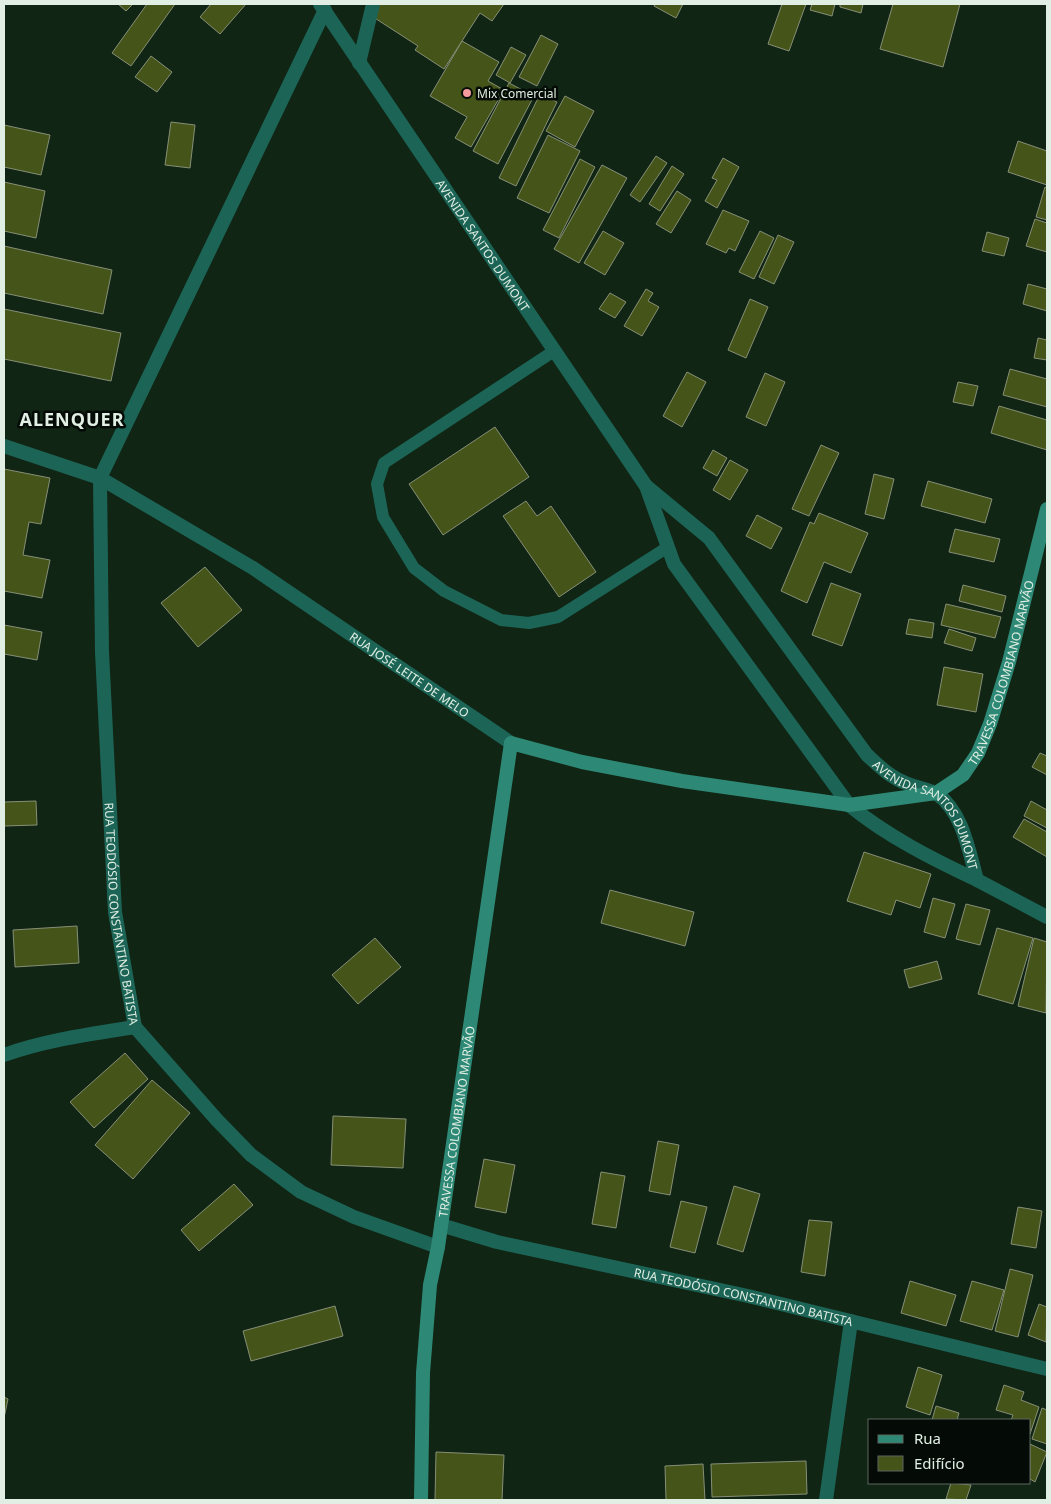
<svg xmlns="http://www.w3.org/2000/svg" width="1051" height="1504" font-family="'Noto Sans',sans-serif">
	<style>
		.building { fill: #45551a; stroke: #868f76 }
		.lines { fill: none; stroke-linecap: round; stroke-linejoin: round }
		.service { stroke: #1c6556; stroke-width: 12 }
		.minor { stroke: #1c6556; stroke-width: 14 }
		.tertiary { stroke: #1c6556; stroke-width: 14 }
		.secondary { stroke: #2d8975; stroke-width: 14 }
		.poi-dot { fill: #f59b9d; stroke: #040b06; stroke-width: 2 }
		.labels { text-anchor: middle; dominant-baseline: central; stroke-width: 5; stroke-linejoin: round; paint-order: stroke }
		.poi-label { font-size: 12px; fill: #e1eee3; stroke: #040b06; text-anchor: start }
		.street-label { font-size: 12px; fill: #e1eee3; stroke: #040b06 }
		.district-label { font-size: 18px; font-weight: bold; letter-spacing: 1px; fill: #e1eee3; stroke: #040b06 }
	</style>
	<rect width="100%" height="100%" fill="#112515"/>
	<!-- building -->
	<g class="building">
		<polygon points="118,4 133,4 126,11"/>
		<polygon points="147,4 175,4 131,66 112,53"/>
		<polygon points="211,4 246,4 220,34 200,17"/>
		<polygon points="378,4 504,4 492,21 480,13 444,69 415,50 418,46 370,15"/>
		<polygon points="655,4 683,4 676,18 654,6"/>
		<polygon points="782,4 806,4 789,51 768,44"/>
		<polygon points="812,4 835,4 832,16 810,10"/>
		<polygon points="840,4 863,4 861,13 840,7"/>
		<polygon points="893,4 960,4 943,67 880,49"/>
		<polygon points="541,35 558,44 537,86 519,77"/>
		<polygon points="462,41 499,62 488,81 504,90 471,147 455,138 467,117 430,96"/>
		<polygon points="511,47 526,55 510,83 496,75"/>
		<polygon points="151,56 172,72 157,92 135,77"/>
		<polygon points="509,83 534,96 498,164 473,151"/>
		<polygon points="540,94 557,102 516,186 499,178"/>
		<polygon points="565,96 594,111 575,147 546,131"/>
		<polygon points="171,122 195,125 190,168 165,165"/>
		<polygon points="4,125 50,135 41,175 4,167"/>
		<polygon points="548,135 580,151 549,213 517,198"/>
		<polygon points="1018,141 1047,151 1047,185 1008,172"/>
		<polygon points="656,156 667,163 640,202 630,195"/>
		<polygon points="723,158 739,167 717,208 705,201 717,180 712,178"/>
		<polygon points="580,159 595,167 559,238 543,230"/>
		<polygon points="602,165 627,178 579,263 554,249"/>
		<polygon points="672,166 684,174 660,211 649,204"/>
		<polygon points="4,182 45,191 36,238 4,231"/>
		<polygon points="1045,187 1047,188 1047,220 1036,217"/>
		<polygon points="677,191 691,200 671,233 656,224"/>
		<polygon points="723,210 749,221 735,251 729,248 726,253 706,244"/>
		<polygon points="1035,219 1047,223 1047,252 1026,246"/>
		<polygon points="603,231 624,243 605,275 584,263"/>
		<polygon points="760,231 774,238 754,279 739,272"/>
		<polygon points="987,232 1009,238 1004,256 982,251"/>
		<polygon points="778,235 794,242 774,284 759,277"/>
		<polygon points="4,246 112,270 103,314 4,293"/>
		<polygon points="1028,284 1047,289 1047,311 1023,304"/>
		<polygon points="646,289 653,293 648,301 659,307 642,336 624,326"/>
		<polygon points="610,293 626,302 615,318 599,309"/>
		<polygon points="750,299 768,307 746,358 728,350"/>
		<polygon points="4,309 121,333 111,381 4,359"/>
		<polygon points="1038,338 1047,340 1047,360 1034,358"/>
		<polygon points="1010,369 1047,379 1047,407 1003,395"/>
		<polygon points="687,372 706,382 682,427 663,416"/>
		<polygon points="765,373 785,382 766,426 746,417"/>
		<polygon points="958,382 978,386 973,406 953,402"/>
		<polygon points="999,406 1047,420 1047,450 991,433"/>
		<polygon points="495,427 529,477 443,535 409,484"/>
		<polygon points="821,445 839,453 809,516 792,509"/>
		<polygon points="713,450 727,458 717,476 703,468"/>
		<polygon points="730,460 748,470 730,500 713,490"/>
		<polygon points="4,469 50,478 41,524 29,522 23,555 50,560 42,598 4,591"/>
		<polygon points="874,474 894,479 884,519 865,514"/>
		<polygon points="928,481 992,499 985,523 921,506"/>
		<polygon points="526,501 537,516 551,506 596,572 559,597 503,516"/>
		<polygon points="819,513 868,533 851,573 824,562 807,603 781,591 810,522 814,524"/>
		<polygon points="757,515 782,528 771,549 746,536"/>
		<polygon points="955,529 1000,539 994,562 949,552"/>
		<polygon points="205,567 242,610 198,647 161,603"/>
		<polygon points="831,583 861,594 842,646 812,635"/>
		<polygon points="963,585 1006,596 1002,612 959,601"/>
		<polygon points="946,604 1001,617 995,638 941,625"/>
		<polygon points="909,619 934,623 932,638 906,634"/>
		<polygon points="4,625 42,632 37,660 4,654"/>
		<polygon points="949,629 976,638 972,651 944,643"/>
		<polygon points="944,667 983,674 976,712 937,705"/>
		<polygon points="1040,753 1047,756 1047,775 1032,767"/>
		<polygon points="36,801 37,825 4,826 4,802"/>
		<polygon points="1031,801 1047,810 1047,828 1024,816"/>
		<polygon points="1024,819 1047,832 1047,857 1013,837"/>
		<polygon points="864,852 931,874 920,908 896,900 891,915 847,901"/>
		<polygon points="610,890 694,912 685,946 601,923"/>
		<polygon points="933,898 955,904 945,938 924,932"/>
		<polygon points="966,904 990,910 980,945 956,939"/>
		<polygon points="77,926 79,963 15,967 13,930"/>
		<polygon points="997,928 1033,938 1013,1004 978,994"/>
		<polygon points="375,938 401,967 358,1004 332,975"/>
		<polygon points="1034,938 1047,942 1046,1013 1018,1006"/>
		<polygon points="937,961 942,979 909,988 904,970"/>
		<polygon points="125,1053 148,1079 94,1128 70,1102"/>
		<polygon points="152,1080 190,1113 133,1179 95,1145"/>
		<polygon points="333,1116 406,1119 403,1168 331,1165"/>
		<polygon points="658,1141 679,1145 670,1195 649,1191"/>
		<polygon points="484,1159 515,1165 506,1213 475,1207"/>
		<polygon points="601,1172 625,1176 616,1228 592,1224"/>
		<polygon points="234,1184 253,1205 199,1251 181,1230"/>
		<polygon points="734,1186 760,1194 743,1252 717,1244"/>
		<polygon points="681,1201 707,1207 695,1253 670,1247"/>
		<polygon points="1018,1207 1042,1211 1036,1248 1011,1244"/>
		<polygon points="809,1220 832,1222 825,1276 801,1272"/>
		<polygon points="1010,1269 1033,1275 1018,1337 995,1331"/>
		<polygon points="910,1281 956,1295 946,1326 901,1313"/>
		<polygon points="972,1281 1004,1290 992,1330 960,1321"/>
		<polygon points="1039,1304 1047,1307 1046,1342 1028,1335"/>
		<polygon points="335,1306 343,1336 251,1361 243,1331"/>
		<polygon points="918,1367 942,1375 930,1415 906,1407"/>
		<polygon points="1004,1385 1024,1392 1021,1400 1039,1407 1030,1434 1030,1420 1011,1420 1013,1415 996,1410"/>
		<polygon points="4,1397 8,1399 4,1418"/>
		<polygon points="936,1406 959,1413 957,1420 932,1420"/>
		<polygon points="1042,1408 1047,1410 1047,1444 1032,1439"/>
		<polygon points="1030,1444 1047,1452 1035,1482 1030,1479"/>
		<polygon points="436,1452 504,1455 502,1500 435,1500"/>
		<polygon points="806,1461 807,1494 712,1497 711,1464"/>
		<polygon points="703,1464 705,1500 666,1500 665,1466"/>
		<polygon points="951,1483 971,1485 966,1500 946,1499"/>
	</g>
	<g class="lines">
		<!-- service -->
		<polyline class="service" points="554,351 384,463 377,484 383,517 414,568 444,591 501,620 529,623 558,617 668,547"/>
		<!-- minor -->
		<g class="minor">
			<path id="s1" d="M325,10l-225,468 2,174 13,260 20,115 82,93 34,35 50,37 53,25 84,30"/>
			<polyline points="359,63 373,4"/>
			<path id="s2" d="M4,446l96,32 153,90 258,175"/>
			<polyline points="977,880 1047,917"/>
			<path d="M4,1055c42,-15 87,-21 131,-28"/>
			<polyline points="826,1500 851,1321"/>
		</g>
		<!-- tertiary -->
		<g class="tertiary">
			<path id="s3" d="M320,4l326,482 28,78 175,241c38,31 83,54 128,75"/>
			<path id="s4" d="M646,486l63,52 158,217c13,12 24,23 41,29 9,4 21,5 29,10 26,18 32,58 40,86"/>
			<path id="s5" d="M441,1225l56,17 251,54 299,73"/>
		</g>
		<!-- secondary -->
		<path class="secondary" id="s6" d="M421,1500l2,-127 7,-88 8,-38 73,-504 71,19 100,19 167,24 87,-12 27,-18 15,-22 12,-29 19,-62 38,-153"/>
	</g>
	<!-- markers -->
	<circle class="poi-dot" cx="467" cy="93" r="5"/>
	<g class="labels">
		<!-- poi labels -->
		<g class="poi-label">
			<text x="477" y="93">Mix Comercial</text>
		</g>
		<!-- street labels -->
		<g class="street-label">
			<text stroke="none"><textPath href="#s3" startOffset="291">AVENIDA SANTOS DUMONT</textPath></text>
			<text stroke="none"><textPath href="#s6" startOffset="1338">TRAVESSA COLOMBIANO MARVÃO</textPath></text>
			<text stroke="none"><textPath href="#s2" startOffset="468">RUA JOSÉ LEITE DE MELO</textPath></text>
			<text stroke="none"><textPath href="#s4" startOffset="439">AVENIDA SANTOS DUMONT</textPath></text>
			<text stroke="none"><textPath href="#s1" startOffset="956">RUA TEODÓSIO CONSTANTINO BATISTA</textPath></text>
			<text stroke="none"><textPath href="#s6" startOffset="381">TRAVESSA COLOMBIANO MARVÃO</textPath></text>
			<text stroke="none"><textPath href="#s5" startOffset="311">RUA TEODÓSIO CONSTANTINO BATISTA</textPath></text>
		</g>
		<!-- district labels -->
		<g class="district-label">
			<text x="72" y="419">ALENQUER</text>
		</g>
	</g>
	<!-- border -->
	<rect width="1051" height="1504" fill="none" stroke="#e1eee3" stroke-width="10"/>
	<!-- legend -->
	<rect x="868" y="1419" width="162" height="65" fill="#040b06" stroke="#5c665e"/>
	<rect x="878" y="1435" width="25" height="8" fill="#2d8975" stroke="#5c665e"/>
	<text x="914" y="1444" font-size="15" fill="#e1eee3">Rua</text>
	<rect x="878" y="1456" width="25" height="15" fill="#45551a" stroke="#5c665e"/>
	<text x="914" y="1469" font-size="15" fill="#e1eee3">Edifício</text>
</svg>
